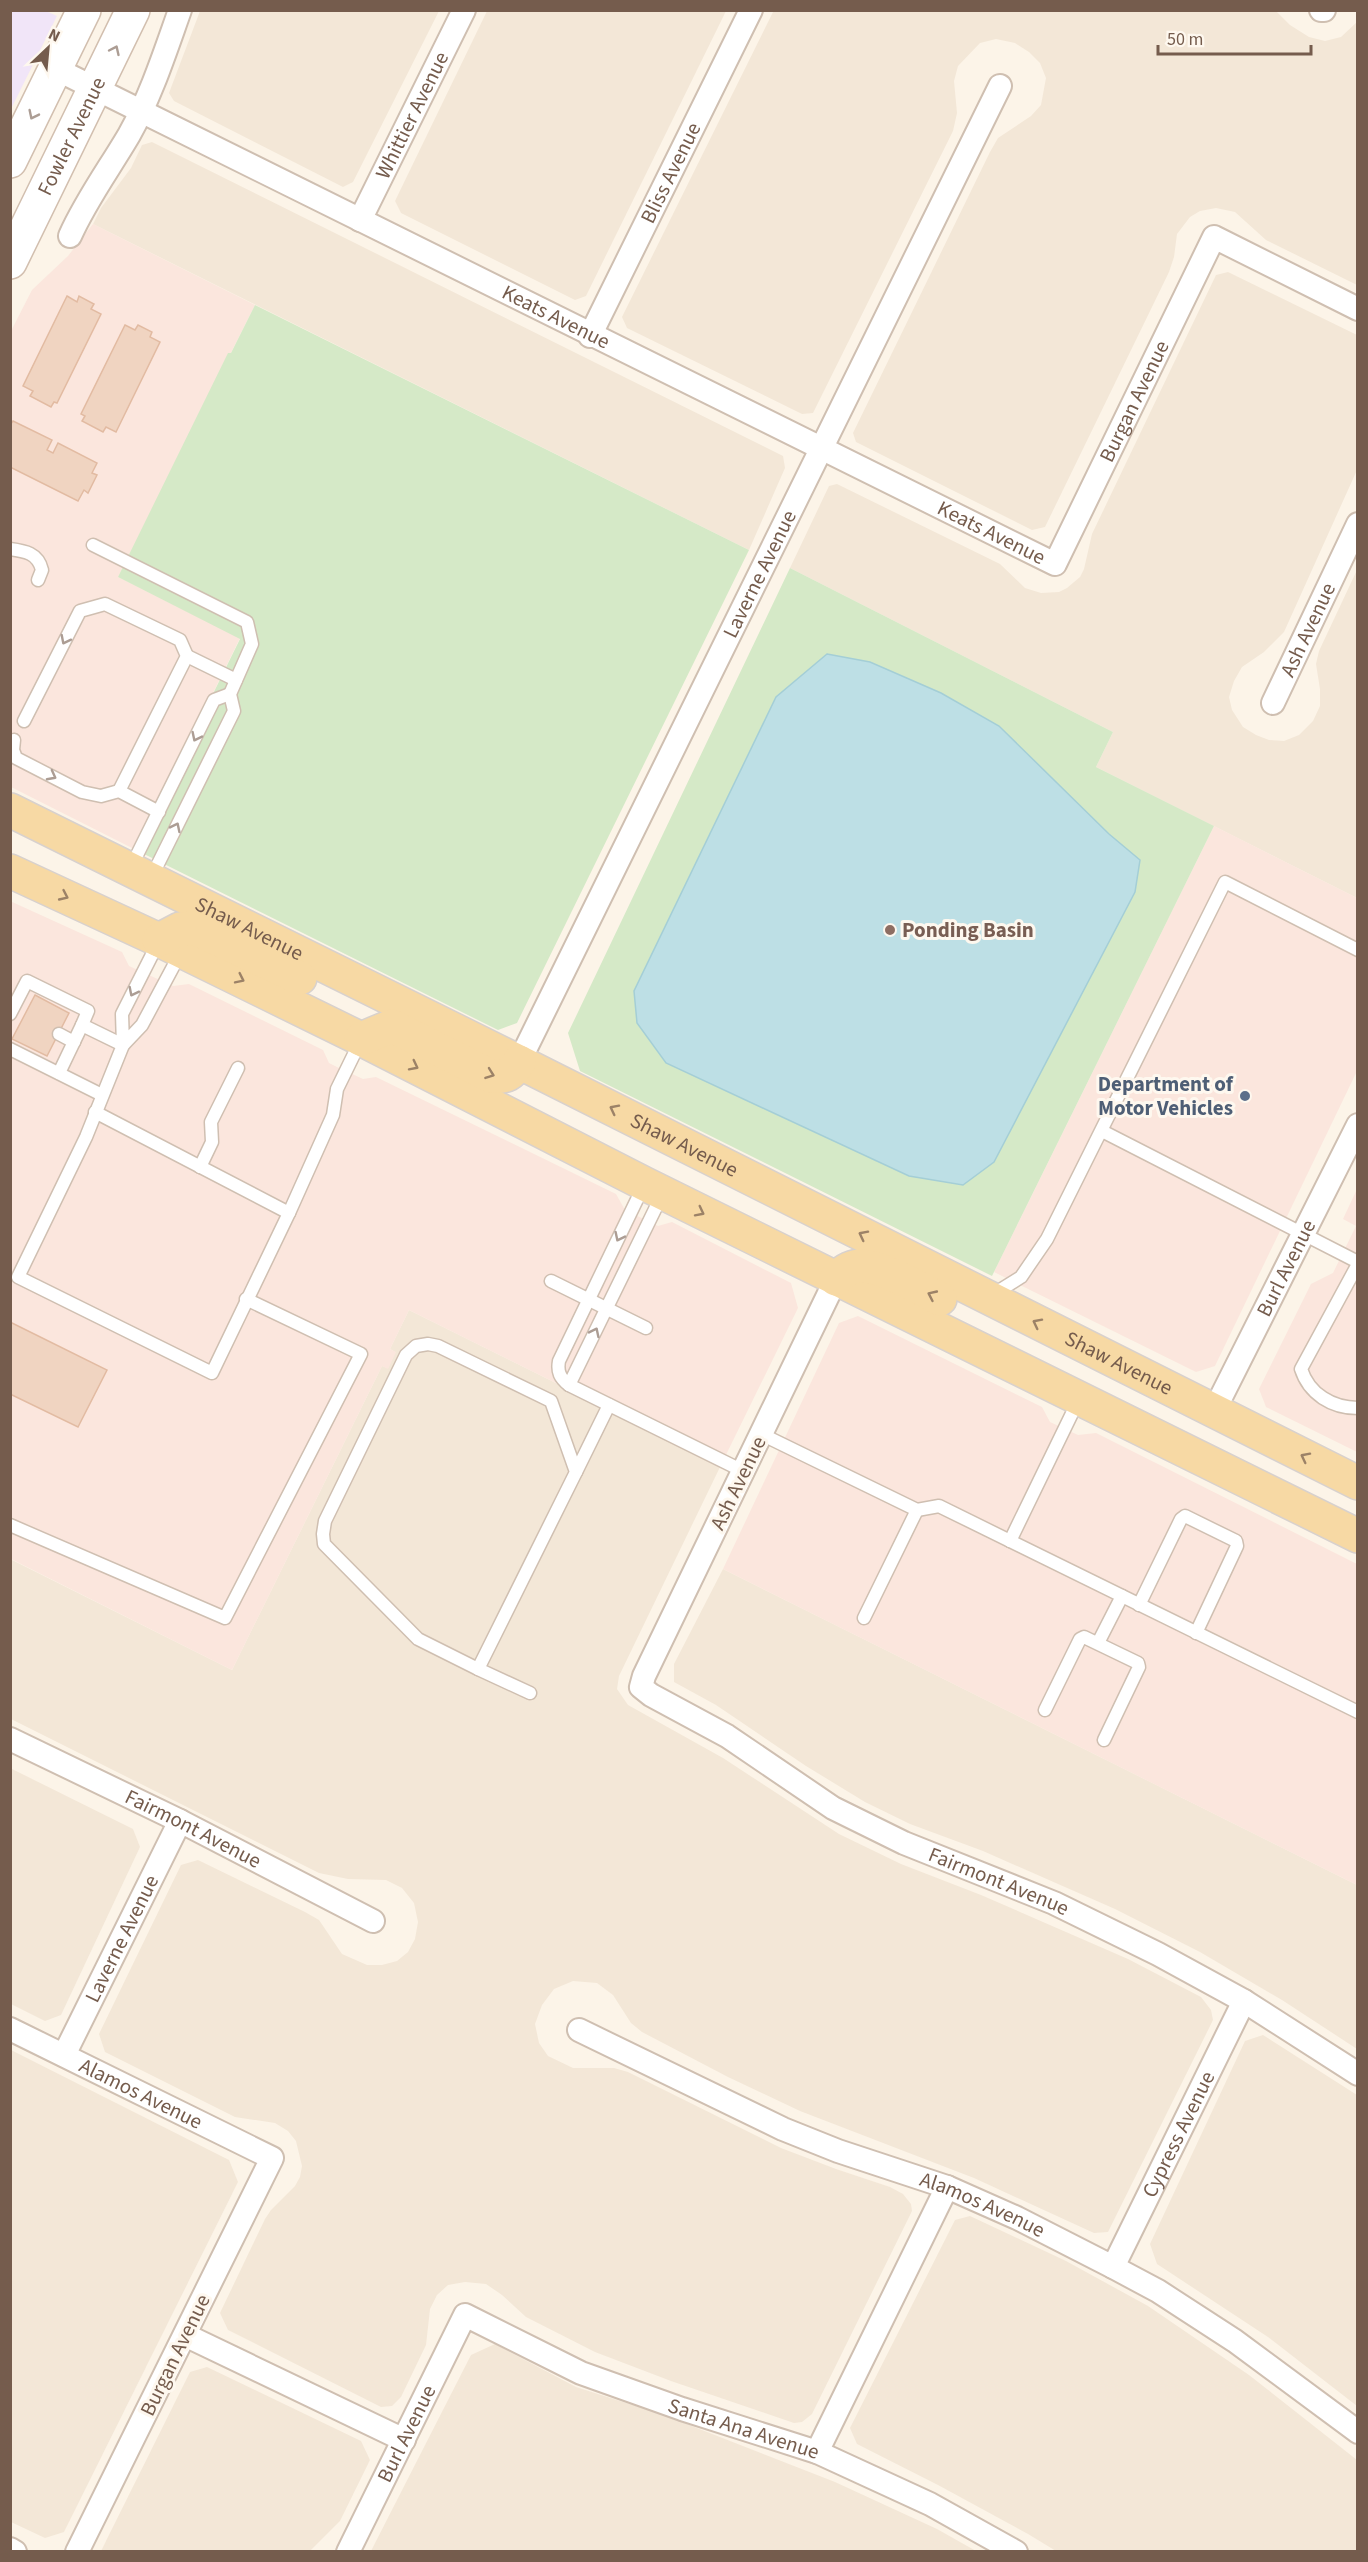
<svg xmlns="http://www.w3.org/2000/svg" width="1368" height="2562" font-family="'Source Sans 3',sans-serif">
	<style>
		.residential { fill: #f3e7d7 }
		.commercial { fill: #fbe6dd }
		.education { fill: #f1e5f8 }
		.green { fill: #d5e9c7 }
		.water { fill: #bddfe5; stroke: #a4ced6; stroke-width: 1.5 }
		.building { fill: #f0d4c1; stroke: #e2bba2; stroke-width: 1.5 }
		.lines { fill: none; stroke-linecap: round; stroke-linejoin: round }
		.lane-casing { stroke: #cfbfb1; stroke-width: 15 }
		.street-casing { stroke: #cfbfb1; stroke-width: 26 }
		.secondary-casing { stroke: #d2bfaf; stroke-width: 36 }
		.primary-casing { stroke: #d8d1cd; stroke-width: 36 }
		.lane { stroke: #fff; stroke-width: 12 }
		.street { stroke: #fff; stroke-width: 22 }
		.secondary { stroke: #fff; stroke-width: 33 }
		.primary { stroke: #f7d9a4; stroke-width: 33 }
		.oneway { stroke: #ac9d94 }
		.oneway2 { stroke: #9c8267 }
		.education-dot { fill: #8d6e63; stroke: #fef8ef; stroke-width: 2 }
		.service-dot { fill: #5c6f8a; stroke: #fef8ef; stroke-width: 2 }
		.labels { text-anchor: middle; dominant-baseline: central; stroke-width: 6; stroke-linejoin: round; paint-order: stroke }
		.street-label { font-size: 21px; fill: #755c4d; stroke: #fef8ef }
		.education-label { font-size: 21px; font-weight: bold; fill: #785e54; stroke: #fef8ef; text-anchor: start }
		.service-label { font-size: 21px; font-weight: bold; fill: #4e5e75; stroke: #fef8ef; text-anchor: end }
	</style>
	<rect width="100%" height="100%" fill="#fcf4e8"/>
	<!-- residential -->
	<g class="residential">
		<polygon points="774,10 1276,11 1290,25 1309,37 1325,41 1341,37 1357,22 1357,285 1266,240 1235,212 1216,208 1200,211 1190,217 1177,234 1174,257 1169,272 1045,527 1032,530 856,442 853,433 990,152 998,138 1031,116 1041,105 1046,78 1040,63 1029,52 1015,43 996,39 980,43 958,66 954,81 957,113 953,131 813,413 802,414 627,328 622,317"/>
		<polygon points="200,11 200,10 439,11 353,182 343,187 174,101 169,93"/>
		<polygon points="487,11 726,11 586,296 575,300 401,213 395,201"/>
		<polygon points="152,142 783,456 785,468 749,550 93,224 101,208 131,168 142,145"/>
		<polygon points="1228,272 1357,335 1357,470 1284,632 1264,652 1242,667 1234,681 1229,697 1232,710 1243,727 1256,735 1269,740 1284,741 1299,735 1313,721 1320,706 1320,689 1316,664 1319,651 1357,570 1357,898 1096,767 1113,732 790,568 829,486 837,484 1000,564 1025,588 1041,593 1059,592 1067,588 1080,577 1084,569 1092,534 1216,275"/>
		<polygon points="409,1310 721,1465 619,1676 617,1689 628,1705 723,1758 839,1834 901,1864 981,1895 1128,1959 1201,1997 1211,2010 1213,2020 1108,2232 1094,2233 974,2178 800,2111 728,2077 642,2032 631,2023 613,1995 597,1983 573,1981 554,1989 542,2005 535,2024 539,2043 548,2056 573,2068 614,2068 628,2072 781,2148 836,2169 890,2187 903,2194 911,2204 912,2211 812,2414 802,2422 794,2423 671,2381 595,2352 526,2317 502,2295 486,2284 465,2282 448,2285 437,2295 430,2309 426,2345 401,2397 392,2406 381,2407 228,2330 220,2313 265,2219 271,2210 295,2186 300,2177 302,2166 296,2141 288,2131 275,2123 235,2117 105,2052 99,2034 181,1865 198,1860 305,1912 319,1920 342,1954 367,1965 382,1965 397,1961 408,1952 415,1939 418,1922 414,1903 402,1888 386,1880 348,1879 319,1873 11,1719 10,1559 232,1670 382,1366 388,1368 395,1352 390,1349"/>
		<polygon points="723,1569 1357,1885 1357,2049 1282,2000 1200,1952 1115,1909 983,1851 910,1824 865,1802 806,1766 716,1705 674,1682 674,1664"/>
		<polygon points="10,1768 133,1829 140,1847 61,2015 45,2021 11,2004"/>
		<polygon points="1263,2035 1357,2095 1357,2406 1268,2337 1157,2264 1150,2244 1245,2041"/>
		<polygon points="11,2050 229,2160 238,2182 64,2532 45,2538 11,2522"/>
		<polygon points="970,2216 1066,2261 1148,2306 1249,2375 1357,2460 1357,2551 1056,2551 1028,2534 938,2485 857,2444 850,2428 955,2220"/>
		<polygon points="495,2344 576,2387 661,2414 835,2482 937,2529 976,2551 371,2551 471,2355"/>
		<polygon points="207,2367 361,2441 370,2460 340,2521 310,2551 101,2551 190,2372"/>
	</g>
	<!-- commercial -->
	<g class="commercial">
		<polygon points="93,224 255,305 118,577 240,638 136,850 11,787 10,333 32,290 68,256"/>
		<polygon points="1214,826 1357,898 1357,1071 1215,1366 1196,1372 994,1272"/>
		<polygon points="10,901 122,952 129,966 173,986 189,984 323,1050 329,1063 337,1067 363,1079 376,1077 616,1194 625,1210 658,1226 672,1222 791,1283 798,1308 721,1465 409,1310 390,1349 396,1352 388,1369 382,1366 232,1670 11,1559"/>
		<polygon points="1357,1189 1357,1452 1266,1407 1259,1389 1311,1284 1333,1273 1356,1226 1343,1219"/>
		<polygon points="858,1316 1042,1407 1050,1422 1078,1435 1096,1433 1357,1564 1357,1885 723,1569 839,1323"/>
	</g>
	<!-- education -->
	<polygon class="education" points="11,10 46,11 57,16 11,109"/>
	<!-- green -->
	<g class="green">
		<polygon points="255,305 749,550 517,1023 498,1030 136,850 240,639 118,577 228,353 231,353"/>
		<polygon points="790,568 1113,732 1096,767 1214,826 992,1276 580,1071 568,1033"/>
	</g>
	<!-- water -->
	<polygon class="water" points="827,654 870,662 941,693 999,726 1109,834 1140,860 1135,892 994,1162 963,1185 909,1176 666,1063 637,1023 634,991 776,697"/>
	<!-- building -->
	<g class="building">
		<polygon points="67,296 77,302 79,296 94,304 91,309 101,314 57,403 54,402 51,407 30,396 33,391 23,386"/>
		<polygon points="125,325 135,330 138,325 152,332 150,337 160,342 116,432 106,427 103,432 82,421 85,416 81,414"/>
		<polygon points="13,421 52,440 47,450 53,453 58,443 97,463 92,473 97,475 88,493 84,490 78,501 10,467 10,425"/>
		<polygon points="35,995 69,1013 47,1056 12,1039"/>
		<polygon points="10,1322 107,1370 78,1427 10,1394"/>
	</g>
	<g class="lines">
		<!-- lane casing -->
		<g class="lane-casing">
			<g id="lane">
				<polyline points="93,545 247,622 252,644 230,694 234,711 151,878"/>
				<path d="M10,549c15,2 28,4 32,21l-4,10"/>
				<polyline points="187,656 236,680"/>
				<polyline points="24,721 80,611 105,604 180,640 187,656 119,791"/>
				<polyline points="14,740 13,750 16,758 82,792 101,796 119,791 159,812"/>
				<polyline points="130,869 214,700 230,694"/>
				<polyline points="159,941 122,1014 123,1045 142,1025 181,952"/>
				<polyline points="10,1014 27,981 88,1011 82,1025 123,1045 86,1137 18,1277 212,1373 289,1213 333,1115 337,1089 361,1040"/>
				<polyline points="59,1034 74,1042"/>
				<polyline points="10,1049 102,1095"/>
				<polyline points="59,1073 82,1025"/>
				<polyline points="95,1112 289,1213"/>
				<polyline points="1102,1131 1358,1262"/>
				<polyline points="200,1167 212,1142 211,1122 238,1068"/>
				<path d="M644,1185l-85,176c-2,11 1,17 10,24l174,86"/>
				<path d="M1358,1264l-57,105c8,25 31,39 57,39"/>
				<polyline points="551,1281 646,1328"/>
				<polyline points="992,1295 1021,1277 1047,1239 1225,882 1358,950"/>
				<polygon points="428,1344 438,1346 551,1401 576,1472 478,1669 418,1639 324,1544 323,1534 325,1521 406,1355 416,1346"/>
				<polyline points="569,1385 662,1195"/>
				<polyline points="761,1434 917,1510 939,1506 1358,1712"/>
				<polyline points="576,1472 609,1405"/>
				<polyline points="10,1525 225,1618 361,1354 246,1299"/>
				<polyline points="1010,1541 1079,1399"/>
				<polyline points="1139,1605 1181,1519 1185,1516 1236,1541 1237,1546 1196,1633"/>
				<polyline points="864,1618 917,1510"/>
				<polyline points="1098,1643 1122,1596"/>
				<polyline points="478,1669 530,1693"/>
				<polyline points="1045,1710 1080,1639 1084,1637 1138,1663 1139,1667 1104,1740"/>
			</g>
		</g>
		<!-- street casing -->
		<g class="street-casing">
			<g id="street">
				<polyline points="1321,10 1324,10"/>
				<path id="s1" d="M56,69l999,495 159,-327 144,72"/>
				<path id="s2" d="M360,220l104,-210"/>
				<path d="M70,236c16,-36 39,-67 59,-101 22,-39 36,-83 51,-125"/>
				<path id="s3" d="M590,336l161,-326"/>
				<path id="s4" d="M1273,703l85,-179"/>
				<path id="s5" d="M519,1062l481,-976"/>
				<path id="s6" d="M836,1279l-192,397 -3,11 10,8 76,41 106,72 71,35 150,60 104,51 86,47 114,73"/>
				<path id="s7" d="M1214,1411l144,-286"/>
				<path id="s8" d="M10,1739l170,82 193,100"/>
				<path id="s9" d="M10,2029l262,129 -195,394"/>
				<path id="s10" d="M579,2030l204,99 55,22 109,36 70,31 96,49 45,24 77,50 123,91"/>
				<path id="s11" d="M64,2055l116,-234"/>
				<path id="s12" d="M1113,2267l131,-266"/>
				<polyline points="185,2335 404,2440"/>
				<polyline points="817,2452 947,2187"/>
				<polyline points="10,2549 15,2552"/>
				<path id="s13" d="M348,2552l117,-237 116,58 101,36 135,43 113,52 86,48"/>
			</g>
		</g>
		<!-- secondary casing -->
		<g class="secondary-casing">
			<g id="secondary">
				<polyline points="10,161 84,10"/>
				<path id="s14" d="M10,262l123,-252"/>
			</g>
		</g>
		<!-- primary casing -->
		<g class="primary-casing">
			<g id="primary">
				<path id="s15" d="M10,810l509,252 839,421"/>
				<polyline points="10,871 159,940 361,1039 645,1184 1358,1536"/>
				<polyline points="159,940 180,929 194,928 300,978"/>
				<path d="M361,1039l31,-13 99,50c15,2 21,-2 28,-14"/>
				<path d="M836,1279c7,-7 13,-12 24,-13 17,-2 63,24 80,33"/>
			</g>
		</g>
		<!-- lane -->
		<use href="#lane" class="lane"/>
		<!-- street -->
		<use href="#street" class="street"/>
		<!-- secondary -->
		<use href="#secondary" class="secondary"/>
		<!-- primary -->
		<use href="#primary" class="primary"/>
	</g>
	<!-- one-way arrows -->
	<defs><path id="oneway-chevron" d="M-2-3.5L2.5 0L-2 3.5" fill="none" stroke-width="1.6" stroke-linecap="round" stroke-linejoin="round" transform="scale(1.5)"/></defs>
	<g class="oneway">
		<use href="#oneway-chevron" transform="translate(115 50) rotate(-65)"/>
		<use href="#oneway-chevron" transform="translate(33 115) rotate(116)"/>
		<use href="#oneway-chevron" transform="translate(65 640) rotate(117)"/>
		<use href="#oneway-chevron" transform="translate(196 737) rotate(116)"/>
		<use href="#oneway-chevron" transform="translate(52 776) rotate(28)"/>
		<use href="#oneway-chevron" transform="translate(176 827) rotate(-64)"/>
		<use href="#oneway-chevron" transform="translate(133 992) rotate(117)"/>
		<use href="#oneway-chevron" transform="translate(619 1237) rotate(116)"/>
		<use href="#oneway-chevron" transform="translate(595 1332) rotate(-64)"/>
	</g>
	<g class="oneway2">
		<use href="#oneway-chevron" transform="translate(64 896) rotate(25)"/>
		<use href="#oneway-chevron" transform="translate(240 979) rotate(26)"/>
		<use href="#oneway-chevron" transform="translate(414 1066) rotate(27)"/>
		<use href="#oneway-chevron" transform="translate(490 1074) rotate(20)"/>
		<use href="#oneway-chevron" transform="translate(614 1109) rotate(-153)"/>
		<use href="#oneway-chevron" transform="translate(700 1212) rotate(27)"/>
		<use href="#oneway-chevron" transform="translate(863 1235) rotate(-153)"/>
		<use href="#oneway-chevron" transform="translate(932 1295) rotate(-155)"/>
		<use href="#oneway-chevron" transform="translate(1037 1323) rotate(-153)"/>
		<use href="#oneway-chevron" transform="translate(1305 1457) rotate(-153)"/>
	</g>
	<!-- markers -->
	<circle class="education-dot" cx="890" cy="930" r="6"/>
	<circle class="service-dot" cx="1245" cy="1096" r="6"/>
	<g class="labels">
		<!-- street labels -->
		<g class="street-label">
			<text stroke="none"><textPath href="#s2" startOffset="117">Whittier Avenue</textPath></text>
			<text stroke="none"><textPath href="#s14" startOffset="140">Fowler Avenue</textPath></text>
			<text stroke="none"><textPath href="#s3" startOffset="182">Bliss Avenue</textPath></text>
			<text stroke="none"><textPath href="#s1" startOffset="558">Keats Avenue</textPath></text>
			<text stroke="none"><textPath href="#s1" startOffset="1296">Burgan Avenue</textPath></text>
			<text stroke="none"><textPath href="#s1" startOffset="1044">Keats Avenue</textPath></text>
			<text stroke="none"><textPath href="#s5" startOffset="544">Laverne Avenue</textPath></text>
			<text stroke="none"><textPath href="#s4" startOffset="81">Ash Avenue</textPath></text>
			<text stroke="none"><textPath href="#s15" startOffset="267">Shaw Avenue</textPath></text>
			<text stroke="none"><textPath href="#s15" startOffset="753">Shaw Avenue</textPath></text>
			<text stroke="none"><textPath href="#s7" startOffset="160">Burl Avenue</textPath></text>
			<text stroke="none"><textPath href="#s15" startOffset="1239">Shaw Avenue</textPath></text>
			<text transform="translate(738 1483) rotate(-64)">Ash Avenue</text>
			<text stroke="none"><textPath href="#s8" startOffset="204">Fairmont Avenue</textPath></text>
			<text stroke="none"><textPath href="#s6" startOffset="861">Fairmont Avenue</textPath></text>
			<text stroke="none"><textPath href="#s11" startOffset="130">Laverne Avenue</textPath></text>
			<text stroke="none"><textPath href="#s9" startOffset="146">Alamos Avenue</textPath></text>
			<text stroke="none"><textPath href="#s12" startOffset="148">Cypress Avenue</textPath></text>
			<text stroke="none"><textPath href="#s10" startOffset="440">Alamos Avenue</textPath></text>
			<text transform="translate(175 2355) rotate(-64)">Burgan Avenue</text>
			<text stroke="none"><textPath href="#s13" startOffset="566">Santa Ana Avenue</textPath></text>
			<text stroke="none"><textPath href="#s13" startOffset="132">Burl Avenue</textPath></text>
		</g>
		<!-- education labels -->
		<g class="education-label">
			<text x="902" y="930">Ponding Basin</text>
		</g>
		<!-- service labels -->
		<g class="service-label">
			<text x="1233" y="1084">Department of<tspan x="1233" dy="24">Motor Vehicles</tspan></text>
		</g>
	</g>
	<!-- border -->
	<rect width="1368" height="2562" fill="none" stroke="#755c4d" stroke-width="24"/>
	<!-- north arrow -->
	<g transform="translate(48 48) rotate(26)" stroke="#fef8ef" stroke-width="4.5" paint-order="stroke">
	<path d="M0-4.5L10 22L0 15L-10 22Z" fill="#755c4d"/>
	<text y="-9" font-size="16" font-weight="bold" text-anchor="middle" fill="#755c4d">N</text>
	</g>
	<!-- scale -->
	<path d="M1158 45v9h153v-9" fill="none" stroke="#755c4d" stroke-width="3"/>
	<text x="1167" y="45" font-size="18" fill="#755c4d" stroke="#fef8ef" stroke-width="4.5" paint-order="stroke">50 m</text>
</svg>
